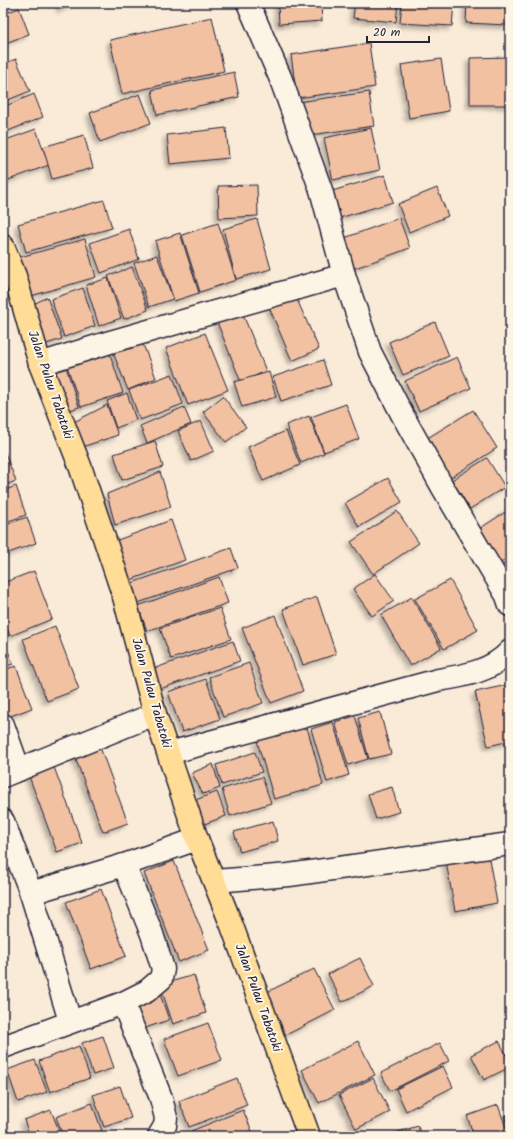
<svg xmlns="http://www.w3.org/2000/svg" width="513" height="1139" font-family="Kalam,sans-serif">
	<style>
		.building { fill: #f2c1a2; stroke: #22223b; filter: url(#shadow) }
		.lines { fill: none; stroke-linecap: round; stroke-linejoin: round }
		.street-casing { stroke: #22223b; stroke-width: 25 }
		.highway-casing { stroke: #22223b; stroke-width: 25 }
		.street { stroke: #fcf5e5; stroke-width: 22 }
		.highway { stroke: #ffdd96; stroke-width: 22 }
		.labels { text-anchor: middle; dominant-baseline: central; stroke-width: 4; stroke-linejoin: round; paint-order: stroke }
		.street-label { font-size: 13px; fill: #22223b; stroke: #fcf5e5 }
	</style>
	<defs>
		<filter id="shadow"><feDropShadow dx="-3.5" dy="3.5" stdDeviation="2" flood-color="#0004"/></filter>
	</defs>
	<rect width="100%" height="100%" fill="#faebd8"/>
	<filter id="ink" filterUnits="userSpaceOnUse"><feTurbulence type="fractalNoise" baseFrequency=".025" numOctaves="2"/><feDisplacementMap in="SourceGraphic" scale="8" xChannelSelector="R" yChannelSelector="G"/><feConvolveMatrix kernelMatrix="1 2 1 2 8 2 1 2 1" color-interpolation-filters="sRGB"/></filter>
	<g filter="url(#ink)">
		<!-- building -->
		<g class="building">
			<polygon points="3,3 6,3 14,26 3,30"/>
			<polygon points="59,3 75,3 61,9"/>
			<polygon points="278,3 321,3 322,21 279,24"/>
			<polygon points="355,3 398,3 396,22 353,18"/>
			<polygon points="402,3 454,3 452,26 400,23"/>
			<polygon points="467,3 508,3 507,25 466,23"/>
			<polygon points="19,8 29,34 3,44 3,14"/>
			<polygon points="212,17 224,71 122,94 110,40"/>
			<polygon points="369,43 375,87 297,98 291,55"/>
			<polygon points="510,57 510,105 470,105 470,58"/>
			<polygon points="16,59 30,91 3,102 3,64"/>
			<polygon points="441,59 449,111 409,118 401,65"/>
			<polygon points="234,72 239,97 157,115 152,90"/>
			<polygon points="369,92 374,126 303,136 298,102"/>
			<polygon points="34,94 43,117 3,133 3,107"/>
			<polygon points="140,94 151,123 100,142 90,113"/>
			<polygon points="226,128 229,158 170,164 167,135"/>
			<polygon points="371,128 380,170 333,180 324,138"/>
			<polygon points="36,129 49,165 3,182 3,141"/>
			<polygon points="84,135 93,168 52,179 43,147"/>
			<polygon points="385,175 393,202 336,219 329,192"/>
			<polygon points="257,185 258,216 219,218 218,186"/>
			<polygon points="437,188 448,216 409,232 398,204"/>
			<polygon points="104,200 112,228 26,252 18,224"/>
			<polygon points="399,218 410,248 350,270 339,240"/>
			<polygon points="257,219 271,269 236,279 223,229"/>
			<polygon points="218,223 236,280 200,292 182,235"/>
			<polygon points="129,229 139,259 101,273 90,243"/>
			<polygon points="180,233 199,293 174,301 155,241"/>
			<polygon points="85,239 96,277 24,298 13,259"/>
			<polygon points="157,255 173,299 149,307 134,263"/>
			<polygon points="132,267 148,310 124,319 108,276"/>
			<polygon points="108,278 121,318 99,326 86,285"/>
			<polygon points="83,288 95,326 64,337 51,299"/>
			<polygon points="295,295 319,349 292,361 269,307"/>
			<polygon points="47,297 62,339 43,345 28,307"/>
			<polygon points="242,312 266,371 241,382 217,322"/>
			<polygon points="435,322 449,356 403,375 389,342"/>
			<polygon points="205,333 228,390 188,405 166,348"/>
			<polygon points="141,339 156,378 128,390 112,350"/>
			<polygon points="109,351 123,393 81,407 67,366"/>
			<polygon points="457,357 471,388 419,411 405,381"/>
			<polygon points="323,360 331,385 281,401 273,377"/>
			<polygon points="65,364 79,407 64,412 48,374"/>
			<polygon points="269,372 276,397 242,407 234,382"/>
			<polygon points="172,374 183,404 140,420 129,390"/>
			<polygon points="127,393 136,420 116,428 107,401"/>
			<polygon points="223,396 246,427 226,442 203,412"/>
			<polygon points="346,404 359,439 324,452 311,417"/>
			<polygon points="107,405 118,435 79,448 72,423"/>
			<polygon points="184,407 191,424 147,443 140,426"/>
			<polygon points="473,410 497,448 450,478 426,439"/>
			<polygon points="309,416 324,453 301,463 286,425"/>
			<polygon points="201,421 214,451 191,461 178,431"/>
			<polygon points="286,431 300,465 263,481 248,447"/>
			<polygon points="155,441 163,467 122,480 114,454"/>
			<polygon points="3,448 16,481 3,486"/>
			<polygon points="487,458 505,487 470,509 452,480"/>
			<polygon points="160,472 171,507 115,525 107,494"/>
			<polygon points="388,478 402,502 359,527 345,503"/>
			<polygon points="16,486 26,515 3,523 3,491"/>
			<polygon points="510,509 510,556 501,563 479,529"/>
			<polygon points="397,511 419,543 373,574 351,542"/>
			<polygon points="27,517 36,543 3,555 3,526"/>
			<polygon points="171,520 185,560 130,580 115,541"/>
			<polygon points="231,548 238,568 138,603 132,583"/>
			<polygon points="510,561 510,591 497,568"/>
			<polygon points="34,571 52,619 10,636 3,618 3,583"/>
			<polygon points="375,574 394,601 372,616 353,589"/>
			<polygon points="219,577 228,603 147,631 138,606"/>
			<polygon points="450,580 478,630 444,649 415,599"/>
			<polygon points="317,597 336,654 303,665 283,609"/>
			<polygon points="412,597 441,648 410,666 381,615"/>
			<polygon points="220,608 231,639 171,659 160,628"/>
			<polygon points="275,615 303,691 271,703 242,628"/>
			<polygon points="55,626 79,689 47,701 23,639"/>
			<polygon points="3,638 13,664 3,667"/>
			<polygon points="233,641 240,661 154,691 147,671"/>
			<polygon points="249,663 263,703 223,717 209,677"/>
			<polygon points="16,666 32,708 5,718 3,714 3,670"/>
			<polygon points="206,679 220,719 182,732 168,692"/>
			<polygon points="507,685 510,699 510,741 488,746 475,692"/>
			<polygon points="380,712 391,754 369,759 358,718"/>
			<polygon points="355,716 368,759 348,765 335,722"/>
			<polygon points="333,722 349,775 327,782 311,729"/>
			<polygon points="307,727 323,785 274,799 257,741"/>
			<polygon points="97,739 128,823 103,832 72,749"/>
			<polygon points="255,752 262,772 222,785 216,765"/>
			<polygon points="51,759 82,843 57,852 26,768"/>
			<polygon points="213,764 220,788 203,794 192,773"/>
			<polygon points="262,777 271,803 230,816 222,789"/>
			<polygon points="392,787 399,812 376,819 368,794"/>
			<polygon points="217,792 226,816 199,826 190,802"/>
			<polygon points="273,821 278,841 240,852 234,832"/>
			<polygon points="487,848 497,903 455,911 445,856"/>
			<polygon points="174,861 209,950 179,962 144,873"/>
			<polygon points="101,889 126,956 91,969 66,902"/>
			<polygon points="360,958 374,986 342,1002 328,974"/>
			<polygon points="314,969 335,1010 286,1035 265,993"/>
			<polygon points="194,975 206,1013 173,1024 160,985"/>
			<polygon points="159,991 169,1020 142,1029 133,1000"/>
			<polygon points="208,1023 222,1060 178,1076 164,1039"/>
			<polygon points="103,1036 114,1068 93,1075 82,1043"/>
			<polygon points="358,1041 375,1075 319,1103 302,1070"/>
			<polygon points="499,1041 510,1062 510,1067 484,1080 471,1055"/>
			<polygon points="440,1043 449,1061 390,1091 381,1073"/>
			<polygon points="79,1046 90,1078 50,1092 39,1061"/>
			<polygon points="35,1060 47,1092 18,1102 7,1070"/>
			<polygon points="443,1066 453,1087 406,1111 396,1089"/>
			<polygon points="237,1078 247,1105 189,1127 179,1101"/>
			<polygon points="373,1078 390,1112 356,1129 339,1095"/>
			<polygon points="120,1086 131,1118 104,1127 93,1095"/>
			<polygon points="92,1103 102,1131 88,1136 63,1136 56,1117"/>
			<polygon points="498,1105 509,1136 474,1136 467,1116"/>
			<polygon points="51,1110 61,1136 30,1136 24,1120"/>
			<polygon points="243,1110 254,1136 193,1136 191,1131"/>
			<polygon points="510,1113 510,1129 504,1116"/>
			<polygon points="418,1126 421,1136 385,1136"/>
		</g>
		<g class="lines">
			<!-- street casing -->
			<g class="street-casing">
				<g id="street">
					<polyline points="248,3 280,77 321,190 344,275 370,352 403,416 443,488 507,596 510,605"/>
					<polyline points="40,364 110,342 344,275"/>
					<polyline points="3,725 19,770"/>
					<path d="M169,753l269,-73c26,-4 54,-9 72,-29"/>
					<polyline points="3,776 155,714"/>
					<polyline points="3,821 31,893 70,1021"/>
					<polyline points="215,881 289,875 510,844"/>
					<polyline points="31,893 124,865 197,839"/>
					<polyline points="123,1003 161,1098 166,1118 165,1126 159,1136"/>
					<polyline points="3,1047 123,1003 147,991 161,979 163,969 152,934 124,865"/>
				</g>
			</g>
			<!-- highway casing -->
			<g class="highway-casing">
				<polyline id="highway" points="3,246 15,276 40,364 80,466 124,597 155,714 197,839 232,926 309,1136"/>
			</g>
			<!-- street -->
			<use href="#street" class="street"/>
			<!-- highway -->
			<use href="#highway" class="highway"/>
		</g>
	</g>
	<g class="labels">
		<!-- street labels -->
		<g class="street-label">
			<text transform="translate(50 385) rotate(71)">Jalan Pulau Tabatoki</text>
			<text transform="translate(151 693) rotate(74)">Jalan Pulau Tabatoki</text>
			<text transform="translate(258 998) rotate(70)">Jalan Pulau Tabatoki</text>
		</g>
	</g>
	<!-- margin -->
	<rect width="513" height="1139" fill="none" stroke="#fcf5e5" stroke-width="16"/>
	<rect x="8" y="8" width="497" height="1123" fill="none" stroke="#22223b" stroke-width="1.5" filter="url(#ink)"/>
	<!-- scale -->
	<path d="M367 36v6h62v-6" fill="none" stroke="#22223b" stroke-width="2"/>
	<text x="373" y="36" font-size="12" fill="#22223b" stroke="#fcf5e5" stroke-width="3" paint-order="stroke">20 m</text>
</svg>
